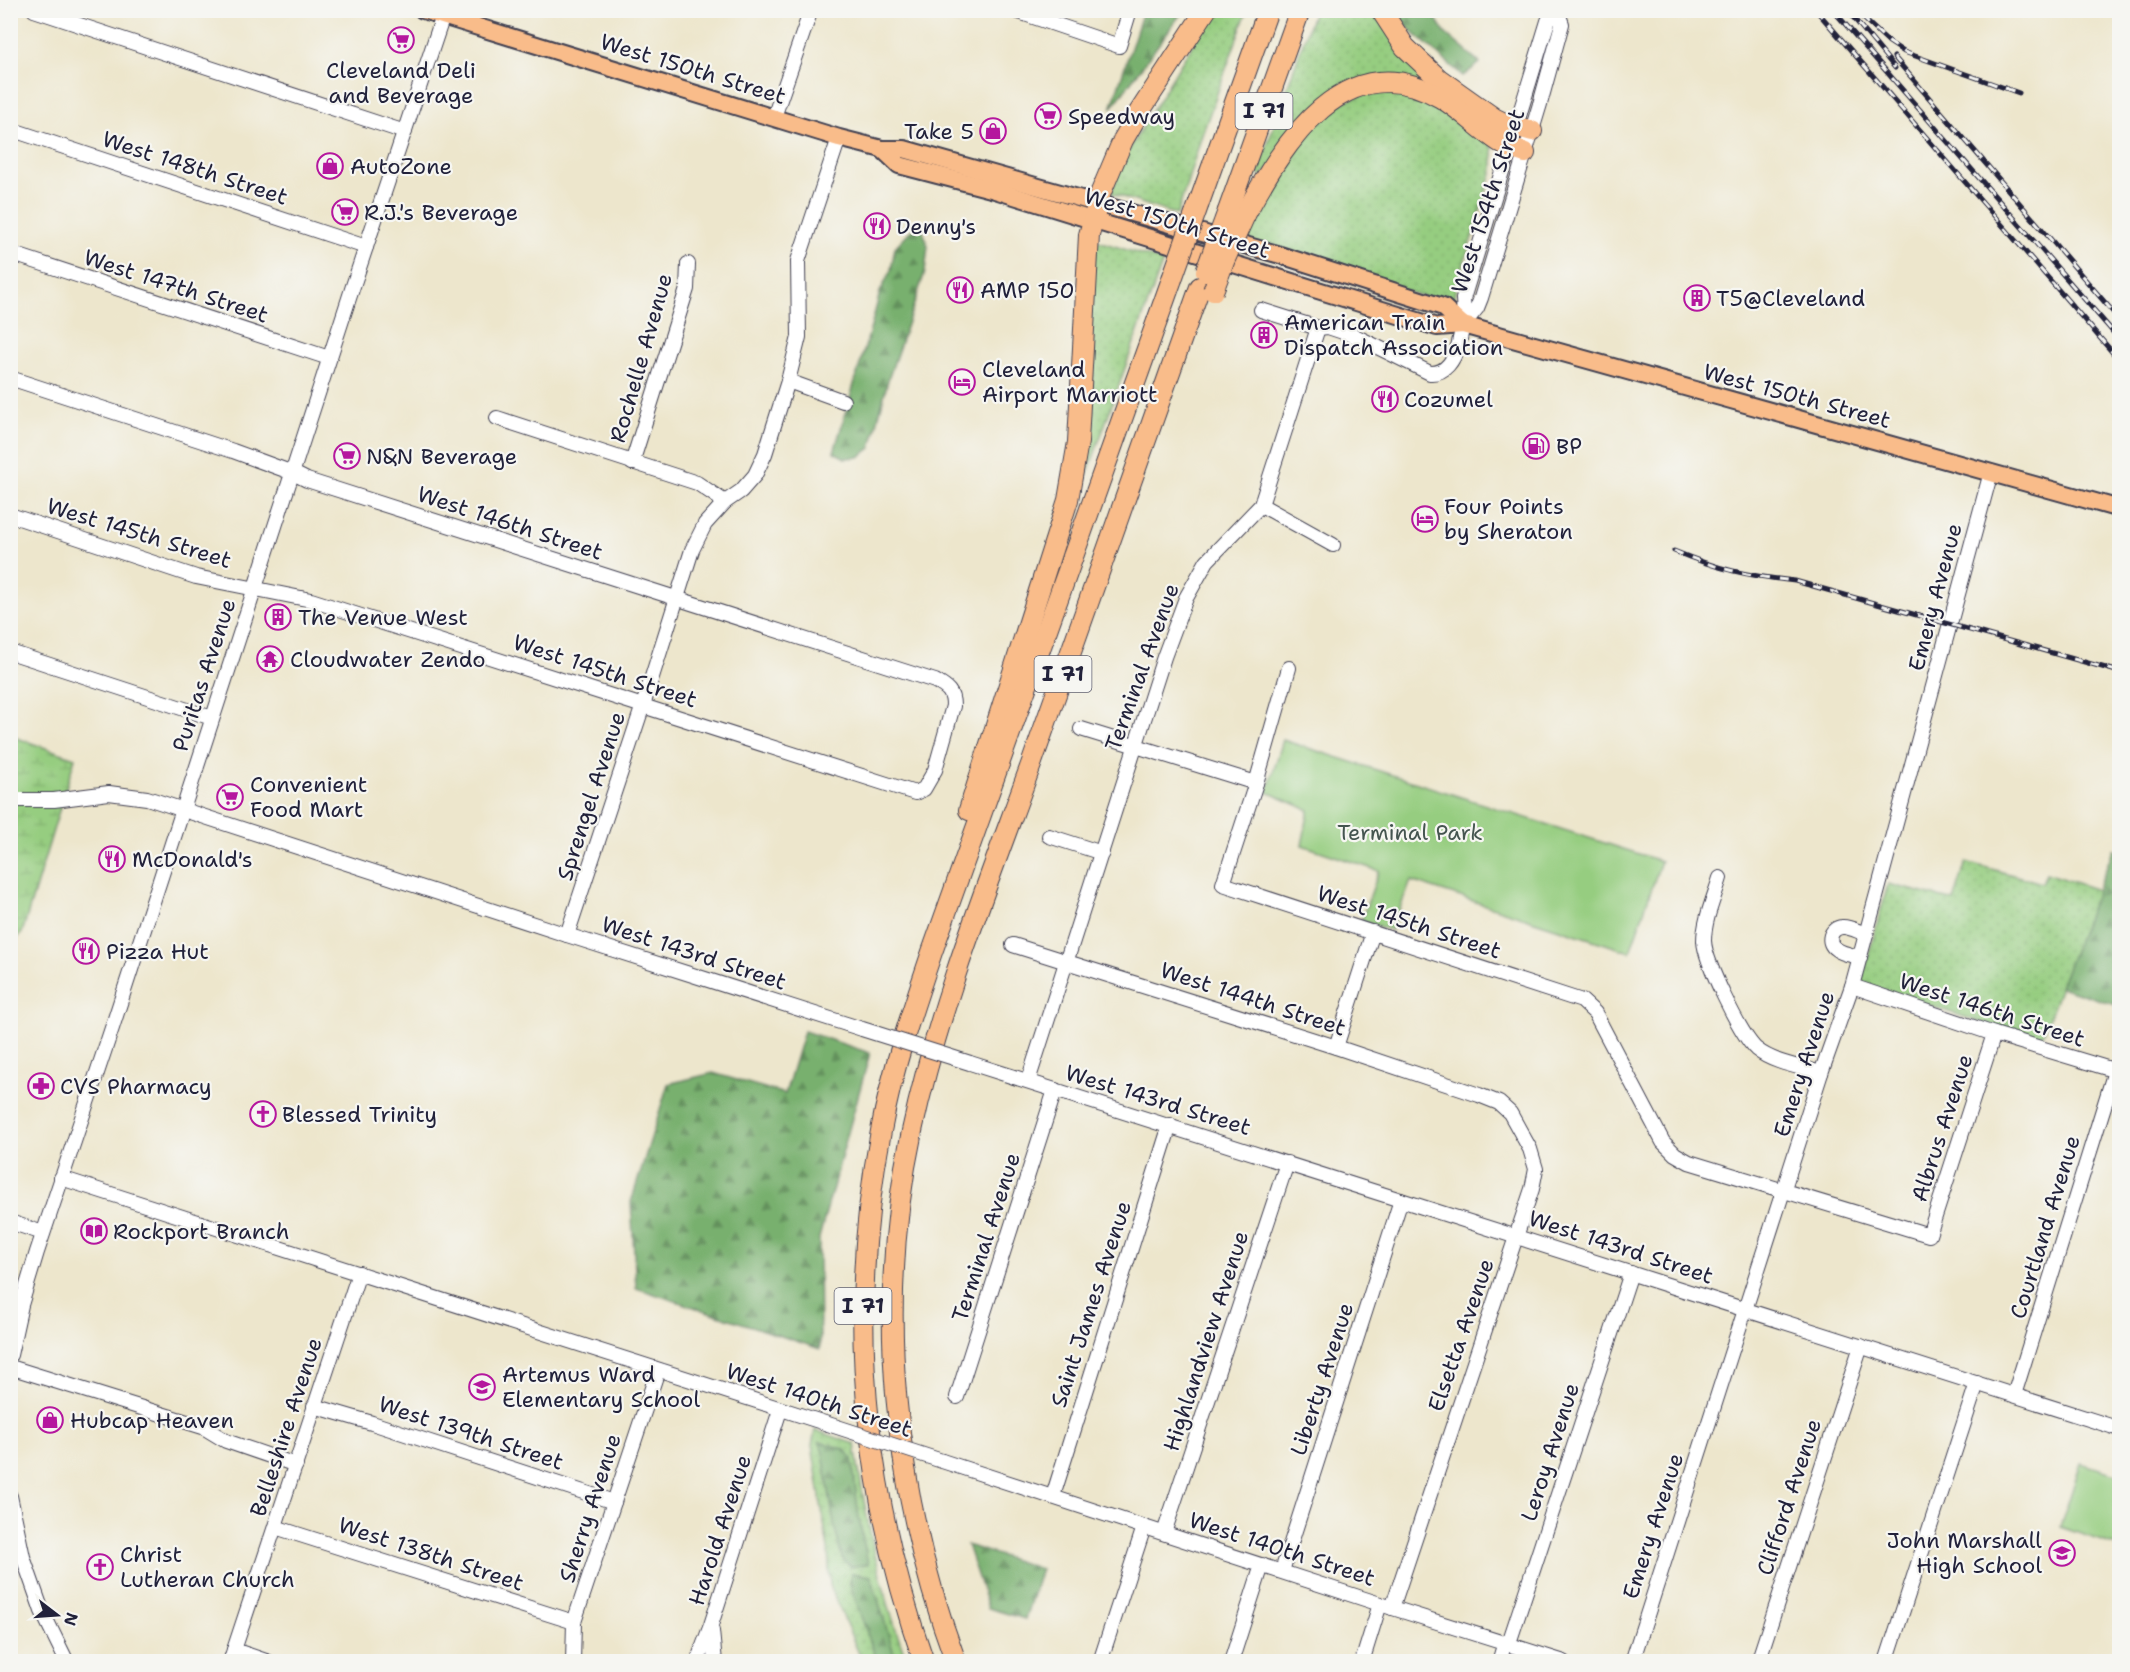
<svg xmlns="http://www.w3.org/2000/svg" width="2130" height="1672" font-family="'Shantell Sans',sans-serif">
	<style>
		.grass { fill: url(#grass-dots); stroke: #5c785e; stroke-width: 1.5 }
		.forest { fill: url(#forest-firs); stroke: #4d6954; stroke-width: 1.5 }
		.wetland { fill: url(#wetland-marsh); stroke: #5c785e; stroke-width: 1.5 }
		.park { fill: #96cd80; stroke: #5c785e; stroke-width: 1.5 }
		.lines { fill: none; stroke-linecap: round; stroke-linejoin: round }
		.stream { stroke: #51bec8; stroke-width: 3 }
		.minor-casing { stroke: #403f51; stroke-width: 16 }
		.major-casing { stroke: #403f51; stroke-width: 20 }
		.highway-casing { stroke: #403f51; stroke-width: 22 }
		.minor { stroke: #fff; stroke-width: 14 }
		.major { stroke: #f9bc8a; stroke-width: 16 }
		.highway { stroke: #f9bc8a; stroke-width: 20 }
		.rail-casing { stroke: #22223b; stroke-width: 5 }
		.rail { stroke: #f6f6f2; stroke-width: 3; stroke-dasharray: 9; stroke-linecap: butt }
		.minor-bridge-casing { stroke: #403f51; stroke-width: 16; stroke-linecap: butt }
		.highway-bridge-casing { stroke: #403f51; stroke-width: 22; stroke-linecap: butt }
		.minor-bridge { stroke: #fff; stroke-width: 14 }
		.highway-bridge { stroke: #f9bc8a; stroke-width: 20 }
		.labels { text-anchor: middle; dominant-baseline: central; stroke-width: 4.5; stroke-linejoin: round; paint-order: stroke }
		.shield { fill: #f6f6f2; stroke: #626272; stroke-width: 1.5 }
		.shield-label { font-size: 21px; font-weight: bold; fill: #22223b }
		.street-label { font-size: 22px; fill: #22223b; stroke: #f6f6f2 }
		.poi-label { font-size: 22px; fill: #22223b; stroke: #f6f6f2; text-anchor: start }
		.park-label { font-size: 22px; fill: #455550; stroke: #f6f6f2 }
	</style>
	<defs>
		<pattern id="grass-dots" width="8" height="8" patternUnits="userSpaceOnUse" patternTransform="scale(1.5)"><rect width="8" height="8" fill="#96cd80"/><path d="M2 2h.1M6 6h.1" fill="none" stroke="#81b070" stroke-width="1.8" stroke-linecap="round"/></pattern>
		<pattern id="forest-firs" width="22" height="20" patternUnits="userSpaceOnUse" patternTransform="scale(1.5)"><rect width="22" height="20" fill="#78b06e"/><path d="M5 1l3.5 6h-7zM16 11l3.5 6h-7z" fill="#628f5c"/></pattern>
		<pattern id="wetland-marsh" width="20" height="14" patternUnits="userSpaceOnUse" patternTransform="scale(1.5)"><rect width="20" height="14" fill="#96cd80"/><path d="M1 5h8M5 5V1M11 12h8M15 12V8" fill="none" stroke="#81b070"/></pattern>
	</defs>
	<rect width="100%" height="100%" fill="#f6f6f2"/>
	<filter id="ink" filterUnits="userSpaceOnUse"><feTurbulence type="fractalNoise" baseFrequency=".0167" numOctaves="2"/><feDisplacementMap in="SourceGraphic" scale="12" xChannelSelector="R" yChannelSelector="G"/><feConvolveMatrix kernelMatrix="1 2 1 2 8 2 1 2 1" color-interpolation-filters="sRGB"/></filter>
	<filter id="wash" filterUnits="userSpaceOnUse"><feTurbulence type="fractalNoise" baseFrequency=".008" numOctaves="4" result="noise"/><feDisplacementMap in="SourceGraphic" scale="24" xChannelSelector="R" yChannelSelector="G"/><feGaussianBlur stdDeviation="1.35" result="paint"/><feColorMatrix in="noise" values="0 0 0 0 0 0 0 0 0 0 0 0 0 0 0 0 0 1.4 0 .05"/><feComposite in="paint" operator="in"/></filter>
	<g filter="url(#wash)">
		<rect width="100%" height="100%" fill="#ede6cc"/>
		<!-- grass -->
		<g class="grass">
			<polygon points="1213,11 1247,11 1202,135 1177,215 1111,193 1123,159"/>
			<polygon points="1314,11 1374,11 1433,86 1360,79 1262,176 1257,174"/>
			<path d="M1366,93l32,1 28,9 46,23 21,21v23l-42,135 -208,-64c19,-42 47,-103 85,-131 10,-7 26,-11 38,-17z"/>
			<polygon points="1095,240 1163,261 1076,506"/>
			<polygon points="1966,862 2042,883 2046,873 2098,890 2040,1042 1861,983 1888,884 1954,901"/>
			<path d="M815,1430l40,14c10,74 26,147 52,217h-45l-32,-75 -2,-37 -16,-104z"/>
		</g>
		<!-- forest -->
		<g class="forest">
			<polygon points="1143,11 1183,11 1111,109"/>
			<polygon points="1395,11 1431,11 1445,33 1480,63 1463,76 1410,30"/>
			<polygon points="921,225 928,246 925,272 888,380 871,448 859,457 845,458 834,452 871,327 880,292 891,270 895,247 910,231"/>
			<polygon points="2113,850 2120,852 2119,1006 2060,987"/>
			<polygon points="804,1031 870,1053 819,1238 820,1349 636,1288 631,1202 668,1084 713,1073 785,1094"/>
			<polygon points="820,1442 844,1449 852,1459 859,1519 868,1564 851,1567 842,1558 834,1524 823,1453"/>
			<polygon points="967,1545 1041,1569 1025,1619 988,1608"/>
			<polygon points="851,1573 871,1576 896,1661 877,1661 850,1585"/>
		</g>
		<!-- wetland -->
		<polygon class="wetland" points="11,736 75,758 22,933 11,944"/>
		<!-- park -->
		<g class="park">
			<polygon points="1283,740 1661,861 1630,952 1411,881 1391,930 1361,921 1379,871 1302,845 1309,810 1267,792"/>
			<polygon points="2081,1463 2119,1475 2119,1547 2060,1527"/>
		</g>
		<g class="lines">
			<!-- stream -->
			<polyline class="stream" points="10,938 12,939"/>
		</g>
	</g>
	<g filter="url(#ink)">
		<g class="lines">
			<!-- minor casing -->
			<g class="minor-casing">
				<g id="minor">
					<polyline points="34,10 405,132"/>
					<polyline points="1013,10 1119,46 1130,10"/>
					<polyline points="774,117 811,10"/>
					<polyline points="10,129 366,247"/>
					<polyline points="10,253 329,358"/>
					<path d="M1261,310l57,18 10,-1 27,9 75,37c30,2 35,-53 33,-74l85,-278 9,-9"/>
					<polyline points="1463,325 1477,308 1481,298 1540,104 1562,24 1557,10"/>
					<path d="M10,378l223,73 60,22 14,7 628,201c12,7 18,10 18,25l-18,64 -11,19 -9,4 -604,-193 -115,-23 -186,-62"/>
					<polyline points="788,381 843,401"/>
					<polyline points="497,418 697,483 725,502"/>
					<polyline points="632,463 687,289 688,264"/>
					<polyline points="1261,505 1333,545"/>
					<polyline points="10,652 212,718"/>
					<polyline points="1289,668 1256,783 1223,884 1582,1001 1595,1013 1663,1142 1675,1154 1689,1162 1929,1235 1994,1034"/>
					<polyline points="1081,729 1256,783"/>
					<polyline points="10,800 54,800 109,793 147,798 567,935 862,1029"/>
					<polyline points="1049,836 1102,853"/>
					<path d="M1720,878c-6,20 -16,42 -16,63 1,21 37,94 52,108 17,14 45,18 65,24"/>
					<polyline points="567,935 646,696 692,550 705,524 725,502 741,491 755,475 765,454 788,381 799,337 798,261 839,138"/>
					<polyline points="1013,945 1336,1047 1479,1095 1499,1103 1510,1113 1530,1149 1536,1169 1532,1189 1392,1608"/>
					<path d="M1860,957c-8,-2 -18,-3 -24,-8 -10,-6 -6,-21 6,-22 7,-1 17,5 24,7"/>
					<polyline points="1852,986 1994,1034 2120,1072"/>
					<polyline points="1336,1047 1373,932"/>
					<polyline points="970,1063 2120,1429"/>
					<polyline points="1028,1081 1164,657 1186,598 1207,561 1261,505 1318,328"/>
					<polyline points="61,1178 828,1424"/>
					<polyline points="10,1222 43,1233"/>
					<polyline points="10,1355 21,1305 37,1252 112,1028 353,286 445,10"/>
					<polyline points="10,1367 203,1427 226,1441 296,1465"/>
					<polyline points="2014,1395 2115,1071"/>
					<polyline points="957,1397 1055,1090"/>
					<polyline points="314,1406 372,1423 614,1502"/>
					<polyline points="942,1461 1380,1604 1564,1662"/>
					<polyline points="10,1496 23,1557 42,1611 67,1662"/>
					<polyline points="1053,1496 1170,1125"/>
					<polyline points="275,1527 574,1622"/>
					<polyline points="1164,1533 1287,1163"/>
					<polyline points="1282,1571 1401,1200"/>
					<polyline points="712,1631 715,1662"/>
					<polyline points="1509,1643 1631,1273"/>
					<polyline points="234,1650 269,1662"/>
					<polyline points="230,1662 359,1273"/>
					<polyline points="573,1662 574,1622 658,1370"/>
					<polyline points="697,1662 711,1625 780,1410"/>
					<polyline points="1100,1662 1144,1527"/>
					<polyline points="1231,1662 1262,1565"/>
					<polyline points="1362,1662 1380,1604"/>
					<polyline points="1499,1662 1505,1642"/>
					<polyline points="1632,1662 1821,1073 1852,986 1991,472"/>
					<polyline points="1758,1662 1861,1346"/>
					<polyline points="1886,1662 1977,1383"/>
				</g>
			</g>
			<!-- major casing -->
			<g class="major-casing">
				<g id="major">
					<polyline points="423,10 839,138 882,149 904,149 1277,254 1443,307 1463,325"/>
					<polyline points="882,149 899,165 995,190 1437,327 1463,325 2120,509"/>
				</g>
			</g>
			<!-- highway casing -->
			<g class="highway-casing">
				<g id="highway">
					<polyline points="1381,10 1405,47 1439,79 1494,118 1504,123 1532,131"/>
					<polyline points="1199,203 1268,10"/>
					<polyline points="1228,211 1300,10"/>
					<path d="M1245,215c38,-72 101,-173 196,-117 24,14 44,37 67,49 5,3 12,4 17,6"/>
					<polyline points="969,810 1068,500 1078,442 1089,235 1101,192 1123,140 1138,114 1206,10"/>
					<path d="M924,1662c-61,-174 -78,-349 -43,-531 11,-61 31,-120 51,-179l240,-673"/>
					<path d="M956,1662c-62,-167 -82,-356 -44,-531 27,-126 76,-248 120,-369 56,-158 113,-316 168,-475"/>
				</g>
			</g>
			<!-- minor -->
			<use href="#minor" class="minor"/>
			<!-- major -->
			<use href="#major" class="major"/>
			<!-- highway -->
			<use href="#highway" class="highway"/>
			<!-- rail casing -->
			<g class="rail-casing">
				<g id="rail">
					<polyline points="1816,10 2120,361"/>
					<polyline points="1833,10 2120,340"/>
					<polyline points="1847,10 1895,68"/>
					<polyline points="1862,17 1889,42 1904,52 2019,93"/>
					<polyline points="1894,57 2120,320"/>
					<path d="M1674,551c43,18 74,25 121,30l325,91"/>
				</g>
			</g>
			<!-- rail -->
			<use href="#rail" class="rail"/>
			<!-- minor-bridge casing -->
			<g class="minor-bridge-casing">
				<g id="minor-bridge">
					<polyline points="862,1029 970,1063"/>
					<polyline points="828,1424 942,1461"/>
				</g>
			</g>
			<!-- highway-bridge casing -->
			<g class="highway-bridge-casing">
				<g id="highway-bridge">
					<polyline points="1206,271 1228,211"/>
					<polyline points="1172,279 1199,203"/>
					<polyline points="1213,291 1225,259 1245,215"/>
				</g>
			</g>
			<!-- minor-bridge -->
			<use href="#minor-bridge" class="minor-bridge"/>
			<!-- highway-bridge -->
			<use href="#highway-bridge" class="highway-bridge"/>
		</g>
	</g>
	<!-- icons -->
	<defs>
		<g id="supermarket-ring" transform="scale(1.35)"><circle r="9.5" fill="#f6f6f2" stroke="#b5179e" stroke-width="1.5"/><path d="M-6-5.5h2.5l.6 2H6L4.5 2H-2.5L-4.4-4H-6ZM-1.5 3.2a1.3 1.3 0 1 0 .1 0ZM3 3.2a1.3 1.3 0 1 0 .1 0Z" fill="#b5179e"/></g>
		<g id="shop-ring" transform="scale(1.35)"><circle r="9.5" fill="#f6f6f2" stroke="#b5179e" stroke-width="1.5"/><path d="M-5-2.5h2.3a2.7 3.5 0 0 1 5.4 0H5L5.5 6h-11ZM-1.5-2.5h3a1.5 2.3 0 0 0-3 0Z" fill="#b5179e"/></g>
		<g id="restaurant-ring" transform="scale(1.35)"><circle r="9.5" fill="#f6f6f2" stroke="#b5179e" stroke-width="1.5"/><path d="M-5-6h1v4h1v-4h1v4h1v-4h1v5L-1.5 .5V6h-2V.5L-5-1ZM5-6V6H3V1.5H1.5Q1.5-4 5-6Z" fill="#b5179e"/></g>
		<g id="building-ring" transform="scale(1.35)"><circle r="9.5" fill="#f6f6f2" stroke="#b5179e" stroke-width="1.5"/><path d="M-4-6H4V6H1V3H-1V6H-4ZM-2.5-4.3h1.7v1.8h-1.7ZM.8-4.3h1.7v1.8H.8ZM-2.5-1h1.7V.8h-1.7ZM.8-1h1.7V.8H.8Z" fill="#b5179e"/></g>
		<g id="hotel-ring" transform="scale(1.35)"><circle r="9.5" fill="#f6f6f2" stroke="#b5179e" stroke-width="1.5"/><path d="M-6-4.5h1.5V1H6V5H4.5V3h-9V5H-6ZM-4 0a1.8 1.8 0 1 1 3.6 0ZM.5 0V-2.5h3Q6-2.5 6 0Z" fill="#b5179e"/></g>
		<g id="fuel-ring" transform="scale(1.35)"><circle r="9.5" fill="#f6f6f2" stroke="#b5179e" stroke-width="1.5"/><path d="M-5.5-6h7V0h2V4h1.3V-2.5L3-4.5l.8-.8L6-3V5H2.5V1h-1V6h-7ZM-4.2-4.7v3.2H.2V-4.7Z" fill="#b5179e"/></g>
		<g id="temple-ring" transform="scale(1.35)"><circle r="9.5" fill="#f6f6f2" stroke="#b5179e" stroke-width="1.5"/><path d="M0-6L5-2H3V0L6.5 2.5H4V6H1.5V3h-3V6H-4V2.5H-6.5L-3 0V-2H-5Z" fill="#b5179e"/></g>
		<g id="pharmacy-ring" transform="scale(1.35)"><circle r="9.5" fill="#f6f6f2" stroke="#b5179e" stroke-width="1.5"/><path d="M-2-6h4v4h4v4h-4v4h-4v-4h-4v-4h4Z" fill="#b5179e"/></g>
		<g id="church-ring" transform="scale(1.35)"><circle r="9.5" fill="#f6f6f2" stroke="#b5179e" stroke-width="1.5"/><path d="M-1.2-6h2.4v3.5h3.3v2.4h-3.3V6h-2.4V-.1h-3.3v-2.4h3.3Z" fill="#b5179e"/></g>
		<g id="library-ring" transform="scale(1.35)"><circle r="9.5" fill="#f6f6f2" stroke="#b5179e" stroke-width="1.5"/><path d="M-6-4Q-3-5.5-.7-3.5V5Q-3 3-6 4ZM6-4Q3-5.5 .7-3.5V5Q3 3 6 4Z" fill="#b5179e"/></g>
		<g id="school-ring" transform="scale(1.35)"><circle r="9.5" fill="#f6f6f2" stroke="#b5179e" stroke-width="1.5"/><path d="M0-5L7-2L0 1L-7-2ZM-4 1L0 2.5L4 1V4Q0 6-4 4Z" fill="#b5179e"/></g>
	</defs>
	<g fill-rule="evenodd">
		<use href="#supermarket-ring" x="401" y="40"/>
		<use href="#supermarket-ring" x="1048" y="116"/>
		<use href="#shop-ring" x="993" y="131"/>
		<use href="#shop-ring" x="330" y="166"/>
		<use href="#supermarket-ring" x="345" y="212"/>
		<use href="#restaurant-ring" x="877" y="226"/>
		<use href="#restaurant-ring" x="960" y="290"/>
		<use href="#building-ring" x="1697" y="298"/>
		<use href="#building-ring" x="1264" y="335"/>
		<use href="#hotel-ring" x="962" y="382"/>
		<use href="#restaurant-ring" x="1385" y="399"/>
		<use href="#fuel-ring" x="1536" y="446"/>
		<use href="#supermarket-ring" x="347" y="456"/>
		<use href="#hotel-ring" x="1425" y="519"/>
		<use href="#building-ring" x="278" y="617"/>
		<use href="#temple-ring" x="270" y="659"/>
		<use href="#supermarket-ring" x="230" y="797"/>
		<use href="#restaurant-ring" x="112" y="859"/>
		<use href="#restaurant-ring" x="86" y="951"/>
		<use href="#pharmacy-ring" x="41" y="1086"/>
		<use href="#church-ring" x="263" y="1114"/>
		<use href="#library-ring" x="94" y="1231"/>
		<use href="#school-ring" x="482" y="1387"/>
		<use href="#shop-ring" x="50" y="1420"/>
		<use href="#school-ring" x="2062" y="1553"/>
		<use href="#church-ring" x="100" y="1567"/>
	</g>
	<g class="labels">
		<!-- shield labels -->
		<g class="shield">
			<rect x="1235.5" y="93" width="57" height="36" rx="4.5"/>
			<rect x="1034.5" y="656" width="57" height="36" rx="4.5"/>
			<rect x="834.5" y="1288" width="57" height="36" rx="4.5"/>
		</g>
		<g class="shield-label">
			<text x="1264" y="111">I 71</text>
			<text x="1063" y="674">I 71</text>
			<text x="863" y="1306">I 71</text>
		</g>
		<!-- street labels -->
		<g class="street-label">
			<text transform="translate(693 69) rotate(17)">West 150th Street</text>
			<text transform="translate(195 168) rotate(18)">West 148th Street</text>
			<text transform="translate(1488 201) rotate(-72)">West 154th Street</text>
			<text transform="translate(1177 223) rotate(17)">West 150th Street</text>
			<text transform="translate(176 286) rotate(18)">West 147th Street</text>
			<text transform="translate(641 358) rotate(-74)">Rochelle Avenue</text>
			<text transform="translate(1797 396) rotate(15)">West 150th Street</text>
			<text transform="translate(510 523) rotate(18)">West 146th Street</text>
			<text transform="translate(139 533) rotate(17)">West 145th Street</text>
			<text transform="translate(1935 597) rotate(-75)">Emery Avenue</text>
			<text transform="translate(1142 667) rotate(-70)">Terminal Avenue</text>
			<text transform="translate(605 671) rotate(18)">West 145th Street</text>
			<text transform="translate(204 675) rotate(-72)">Puritas Avenue</text>
			<text transform="translate(591 796) rotate(-72)">Sprengel Avenue</text>
			<text transform="translate(1409 922) rotate(18)">West 145th Street</text>
			<text transform="translate(694 953) rotate(18)">West 143rd Street</text>
			<text transform="translate(1253 999) rotate(18)">West 144th Street</text>
			<text transform="translate(1992 1010) rotate(18)">West 146th Street</text>
			<text transform="translate(1804 1064) rotate(-72)">Emery Avenue</text>
			<text transform="translate(1158 1100) rotate(17)">West 143rd Street</text>
			<text transform="translate(1942 1128) rotate(-72)">Albrus Avenue</text>
			<text transform="translate(2045 1227) rotate(-73)">Courtland Avenue</text>
			<text transform="translate(986 1237) rotate(-72)">Terminal Avenue</text>
			<text transform="translate(1621 1247) rotate(18)">West 143rd Street</text>
			<text transform="translate(1091 1304) rotate(-72)">Saint James Avenue</text>
			<text transform="translate(1461 1335) rotate(-71)">Elsetta Avenue</text>
			<text transform="translate(1206 1341) rotate(-72)">Highlandview Avenue</text>
			<text transform="translate(1322 1379) rotate(-72)">Liberty Avenue</text>
			<text transform="translate(819 1400) rotate(18)">West 140th Street</text>
			<text transform="translate(286 1427) rotate(-72)">Belleshire Avenue</text>
			<text transform="translate(471 1433) rotate(18)">West 139th Street</text>
			<text transform="translate(1550 1452) rotate(-72)">Leroy Avenue</text>
			<text transform="translate(1789 1497) rotate(-72)">Clifford Avenue</text>
			<text transform="translate(590 1508) rotate(-72)">Sherry Avenue</text>
			<text transform="translate(1653 1526) rotate(-72)">Emery Avenue</text>
			<text transform="translate(720 1530) rotate(-72)">Harold Avenue</text>
			<text transform="translate(1282 1549) rotate(18)">West 140th Street</text>
			<text transform="translate(431 1554) rotate(18)">West 138th Street</text>
		</g>
		<!-- poi labels -->
		<g class="poi-label">
			<text x="401" y="70" text-anchor="middle">Cleveland Deli<tspan x="401" dy="25">and Beverage</tspan></text>
			<text x="1068" y="116">Speedway</text>
			<text x="974" y="131" text-anchor="end">Take 5</text>
			<text x="350" y="166">AutoZone</text>
			<text x="364" y="212">R.J.'s Beverage</text>
			<text x="896" y="226">Denny's</text>
			<text x="980" y="290">AMP 150</text>
			<text x="1716" y="298">T5@Cleveland</text>
			<text x="1284" y="322">American Train<tspan x="1284" dy="25">Dispatch Association</tspan></text>
			<text x="982" y="369">Cleveland<tspan x="982" dy="25">Airport Marriott</tspan></text>
			<text x="1404" y="399">Cozumel</text>
			<text x="1556" y="446">BP</text>
			<text x="366" y="456">N&amp;N Beverage</text>
			<text x="1444" y="506">Four Points<tspan x="1444" dy="25">by Sheraton</tspan></text>
			<text x="298" y="617">The Venue West</text>
			<text x="290" y="659">Cloudwater Zendo</text>
			<text x="250" y="784">Convenient<tspan x="250" dy="25">Food Mart</tspan></text>
			<text x="132" y="859">McDonald's</text>
			<text x="106" y="951">Pizza Hut</text>
			<text x="60" y="1086">CVS Pharmacy</text>
			<text x="282" y="1114">Blessed Trinity</text>
			<text x="113" y="1231">Rockport Branch</text>
			<text x="502" y="1374">Artemus Ward<tspan x="502" dy="25">Elementary School</tspan></text>
			<text x="70" y="1420">Hubcap Heaven</text>
			<text x="2042" y="1540" text-anchor="end">John Marshall<tspan x="2042" dy="25">High School</tspan></text>
			<text x="120" y="1554">Christ<tspan x="120" dy="25">Lutheran Church</tspan></text>
		</g>
		<!-- park labels -->
		<g class="park-label">
			<text x="1410" y="832">Terminal Park</text>
		</g>
	</g>
	<!-- margin -->
	<rect width="2130" height="1672" fill="none" stroke="#f6f6f2" stroke-width="36"/>
	<!-- north arrow -->
	<g transform="translate(57 1615) rotate(107)" stroke="#f6f6f2" stroke-width="4.5" paint-order="stroke">
	<path d="M0-4.5L10 22L0 15L-10 22Z" fill="#22223b"/>
	<text y="-9" font-size="16" font-weight="bold" text-anchor="middle" fill="#22223b">N</text>
	</g>
</svg>
